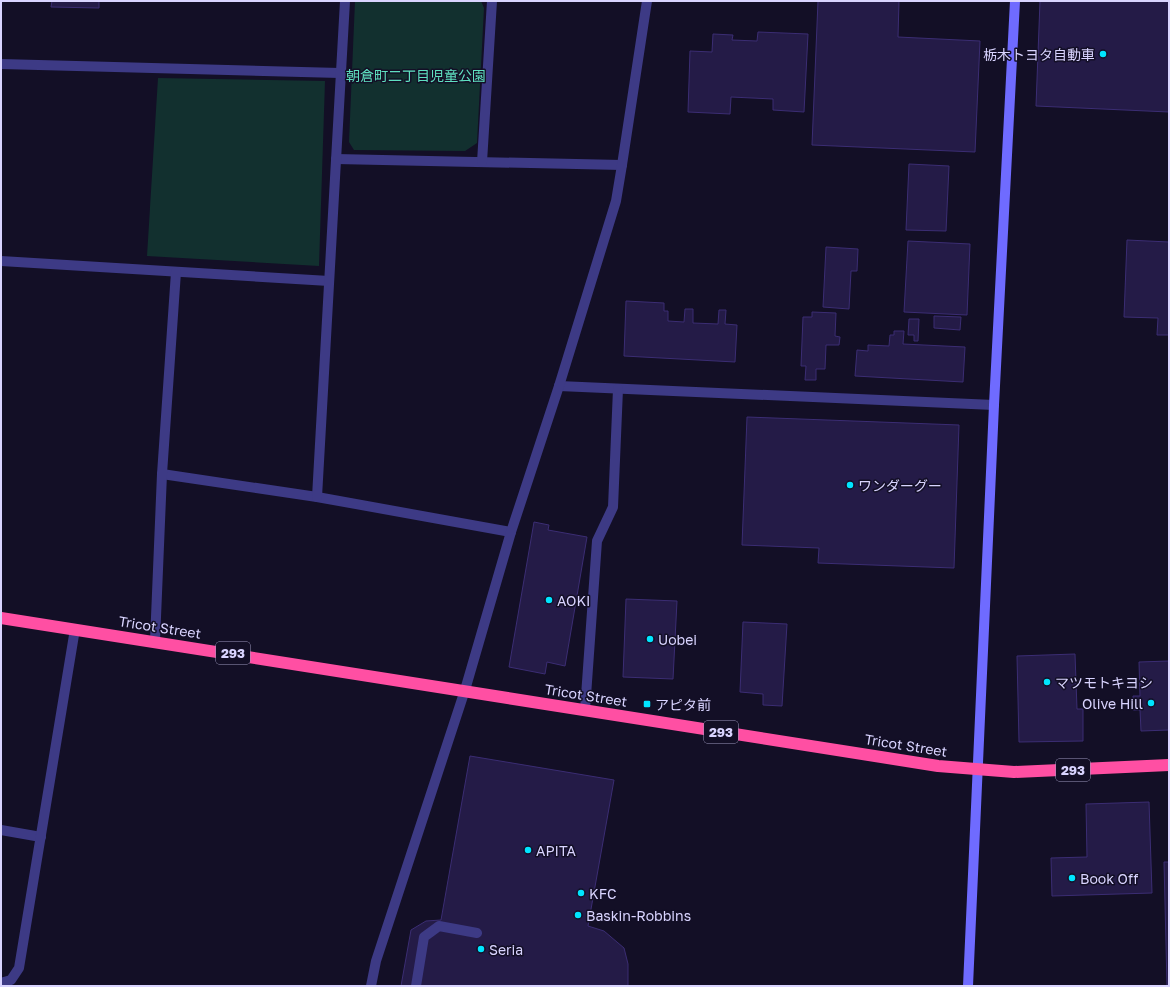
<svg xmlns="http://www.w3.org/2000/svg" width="1170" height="987" font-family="'Golos Text','Noto Sans JP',sans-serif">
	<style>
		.green { fill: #12302f }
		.building { fill: #241b47; stroke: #3b2d73 }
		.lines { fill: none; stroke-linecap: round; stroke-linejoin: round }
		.lane { stroke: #3d3a85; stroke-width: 10 }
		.street { stroke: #3d3a85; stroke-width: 10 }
		.secondary { stroke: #6f6bff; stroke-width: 10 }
		.highway { stroke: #ff4fa3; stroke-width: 12 }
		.poi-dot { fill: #00e5ff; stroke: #130f26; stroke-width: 1.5 }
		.labels { text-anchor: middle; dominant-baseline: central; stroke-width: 3; stroke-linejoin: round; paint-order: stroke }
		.shield { fill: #130f26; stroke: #9e99be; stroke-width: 1 }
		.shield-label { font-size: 13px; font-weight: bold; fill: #d9d4ff }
		.poi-label { font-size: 14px; fill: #d9d4ff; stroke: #130f26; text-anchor: start }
		.park-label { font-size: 14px; fill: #5fe0c0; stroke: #130f26 }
		.street-label { font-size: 14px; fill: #d9d4ff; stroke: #130f26 }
	</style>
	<rect width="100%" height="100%" fill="#130f26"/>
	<!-- green -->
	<g class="green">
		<polygon points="355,1 481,1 484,8 477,143 465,151 354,150 349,142"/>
		<polygon points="158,78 325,81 319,266 147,256"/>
	</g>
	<!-- building -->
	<g class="building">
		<polygon points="52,1 99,1 99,8 51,7"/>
		<polygon points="818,1 899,1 898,37 980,41 975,152 812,145"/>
		<polygon points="1040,1 1169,1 1169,112 1036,106"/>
		<polygon points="758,32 808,34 804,112 773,110 773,99 731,97 730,114 688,112 690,51 712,52 713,34 733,35 732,40 757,41"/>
		<polygon points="909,164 949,166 946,231 906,230"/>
		<polygon points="1127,240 1169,242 1169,335 1157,335 1158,318 1124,317"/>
		<polygon points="908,241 970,244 967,315 904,312"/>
		<polygon points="826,247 858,249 857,271 851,271 849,309 823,307"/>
		<polygon points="626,301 664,303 664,311 668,311 668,321 684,322 685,309 693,309 693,323 718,324 719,310 726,310 725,324 737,325 735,362 624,356"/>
		<polygon points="812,312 836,313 835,336 840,337 839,345 826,345 825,369 816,369 816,380 805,380 806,366 801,366 803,317 812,317"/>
		<polygon points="934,316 961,317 960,330 934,328"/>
		<polygon points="909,319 919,319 918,341 914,341 914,335 908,335"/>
		<polygon points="894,331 904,331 903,344 965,347 963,382 855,376 857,350 868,351 868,345 889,346 890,335 894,335"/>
		<polygon points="747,417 959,425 954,568 818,563 819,548 742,545"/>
		<polygon points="534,522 549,525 548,530 587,537 565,666 547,662 545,674 509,667"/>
		<polygon points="626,599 677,601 673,679 623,677"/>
		<polygon points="743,622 787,624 782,706 763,705 763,694 740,692"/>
		<polygon points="1075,654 1077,709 1083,709 1083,741 1019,742 1017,656"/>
		<polygon points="1169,661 1169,730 1141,731 1140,710 1133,710 1133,696 1140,696 1139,662"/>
		<polygon points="470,756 614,780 588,926 604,931 624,948 628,964 628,986 401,986 411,930 426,921 441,920"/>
		<polygon points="1149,802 1152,893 1052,896 1051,858 1087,857 1086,804"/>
		<polygon points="1164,862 1169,862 1169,986 1167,986"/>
	</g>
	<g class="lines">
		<!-- lane -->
		<g class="lane">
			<polyline points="1,830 41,837"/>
			<polyline points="416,986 424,937 439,926 477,933"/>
		</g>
		<!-- street -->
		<g class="street">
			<polyline points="1,64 340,73"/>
			<polyline points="336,159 622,165"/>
			<polyline points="482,162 492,1"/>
			<polyline points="1,261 329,281"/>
			<polyline points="559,386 994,405"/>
			<polyline points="162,474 317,497 511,532"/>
			<polyline points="317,497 345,1"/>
			<polyline points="155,641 162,474 176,272"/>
			<polyline points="585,710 597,541 613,507 618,389"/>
			<polyline points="1,983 11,980 19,968 75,629"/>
			<polyline points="371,986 376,961 465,690 511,532 559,386 616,201 622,165 647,1"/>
		</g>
		<!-- secondary -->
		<polyline class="secondary" points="968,986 994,405 1015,1"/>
		<!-- highway -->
		<polyline class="highway" points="1,618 938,766 1014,772 1169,765"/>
	</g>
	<!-- markers -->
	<g class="poi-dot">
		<circle cx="1103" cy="54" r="4"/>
		<circle cx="850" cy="485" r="4"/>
		<circle cx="549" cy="600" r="4"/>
		<circle cx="650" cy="639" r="4"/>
		<circle cx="1047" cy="682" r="4"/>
		<circle cx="1151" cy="703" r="4"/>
		<rect x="643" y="700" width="8" height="8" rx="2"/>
		<circle cx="528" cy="850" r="4"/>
		<circle cx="1072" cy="878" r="4"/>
		<circle cx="581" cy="893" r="4"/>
		<circle cx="578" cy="915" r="4"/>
		<circle cx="481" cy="949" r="4"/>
	</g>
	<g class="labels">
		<!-- shield labels -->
		<g class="shield">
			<rect x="216" y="642" width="34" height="22" rx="3"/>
			<rect x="704" y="721" width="34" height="22" rx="3"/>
			<rect x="1056" y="759" width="34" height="22" rx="3"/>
		</g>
		<g class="shield-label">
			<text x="233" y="653">293</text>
			<text x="721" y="732">293</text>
			<text x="1073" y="770">293</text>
		</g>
		<!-- poi labels -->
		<g class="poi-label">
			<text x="1095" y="54" text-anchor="end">栃木トヨタ自動車</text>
			<text x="858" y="485">ワンダーグー</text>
			<text x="557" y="600">AOKI</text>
			<text x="658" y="639">Uobei</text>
			<text x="1055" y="682">マツモトキヨシ</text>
			<text x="1143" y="703" text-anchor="end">Olive Hill</text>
			<text x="655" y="704">アピタ前</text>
			<text x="536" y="850">APITA</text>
			<text x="1080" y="878">Book Off</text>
			<text x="589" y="893">KFC</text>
			<text x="586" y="915">Baskin-Robbins</text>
			<text x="489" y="949">Seria</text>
		</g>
		<!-- park labels -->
		<g class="park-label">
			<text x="416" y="75">朝倉町二丁目児童公園</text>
		</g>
		<!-- street labels -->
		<g class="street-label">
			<text transform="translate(160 627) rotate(9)">Tricot Street</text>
			<text transform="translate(586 695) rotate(9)">Tricot Street</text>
			<text transform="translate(906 745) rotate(9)">Tricot Street</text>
		</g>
	</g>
	<!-- border -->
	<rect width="1170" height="987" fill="none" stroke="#d9d4ff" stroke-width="4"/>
</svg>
